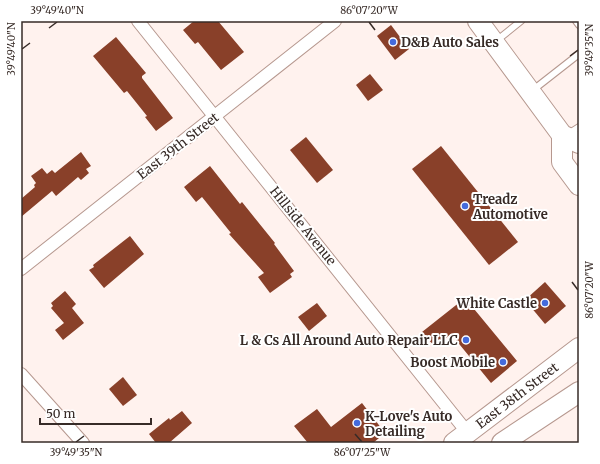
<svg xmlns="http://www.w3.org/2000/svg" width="600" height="464" font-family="Merriweather,serif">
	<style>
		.building { fill: #894029 }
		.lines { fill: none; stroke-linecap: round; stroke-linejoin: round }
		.lane-casing { stroke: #b6988f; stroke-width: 8 }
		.street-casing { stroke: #b6988f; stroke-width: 14 }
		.primary-casing { stroke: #b6988f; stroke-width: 22 }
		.lane { stroke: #fff; stroke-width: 6 }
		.street { stroke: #fff; stroke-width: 12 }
		.primary { stroke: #fff; stroke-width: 20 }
		.ticks { fill: none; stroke: #372b27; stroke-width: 1.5 }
		.poi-dot { fill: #446bdd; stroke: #fff; stroke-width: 1.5 }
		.labels { text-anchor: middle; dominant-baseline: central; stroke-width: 4; stroke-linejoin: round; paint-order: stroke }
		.poi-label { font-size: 13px; font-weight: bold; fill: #372b27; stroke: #fff; text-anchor: start }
		.street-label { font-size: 13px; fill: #372b27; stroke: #fff }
		.neatline { fill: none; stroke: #372b27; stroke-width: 1.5 }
		.ticks-label { font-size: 10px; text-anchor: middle; fill: #372b27 }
	</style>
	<rect width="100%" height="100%" fill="#fff2ee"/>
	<!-- building -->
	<g class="building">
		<polygon points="194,21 218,21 244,52 221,70 198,42 195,44 183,30"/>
		<polygon points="391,25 409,49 395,60 377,36"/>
		<polygon points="116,37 146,73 142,76 142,78 173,118 156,131 145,117 147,116 127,91 124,93 93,56"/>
		<polygon points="370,74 383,90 368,101 356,85"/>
		<polygon points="306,137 333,170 317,183 290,150"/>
		<polygon points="441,146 518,242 489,265 412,169"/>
		<polygon points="81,152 91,166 86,169 89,173 81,180 78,177 56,196 52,191 21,217 21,199 35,187 34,185 36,183 31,176 42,168 47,174 52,170 55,173"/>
		<polygon points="210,166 240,204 242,202 275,243 274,244 294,271 290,274 292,277 270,293 258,277 264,273 229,234 231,233 202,197 196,202 184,187"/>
		<polygon points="130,236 144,254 104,288 89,270 94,267 93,265"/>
		<polygon points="545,282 566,306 545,324 525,300"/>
		<polygon points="65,291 76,304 72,308 84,323 63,340 55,330 64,323 51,308 53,306 51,303"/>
		<polygon points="465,298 517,361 491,383 451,334 435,347 422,332"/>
		<polygon points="317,303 327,316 309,331 298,317"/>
		<polygon points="123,377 137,395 123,406 109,389"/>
		<polygon points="362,403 385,433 373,443 308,443 294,426 317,409 331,427"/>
		<polygon points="182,411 192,423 169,443 156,443 149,434 169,418 170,420"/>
	</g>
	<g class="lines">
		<!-- lane casing -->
		<g class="lane-casing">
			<g id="lane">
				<polyline points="576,21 579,25"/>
				<polyline points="496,41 521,21"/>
				<polyline points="533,90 579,54"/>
				<polyline points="568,134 579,127"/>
			</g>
		</g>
		<!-- street casing -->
		<g class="street-casing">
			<g id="street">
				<polyline points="138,21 467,432"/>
				<polyline points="21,269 335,21"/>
				<polyline points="21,374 83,443"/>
			</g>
		</g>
		<!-- primary casing -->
		<g class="primary-casing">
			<g id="primary">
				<polyline points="478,21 562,135 579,143"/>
				<polyline points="562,135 562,162 579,185"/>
				<path id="s1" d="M454,443l125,-95"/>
				<polyline points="502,443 579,392"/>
			</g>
		</g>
		<!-- lane -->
		<use href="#lane" class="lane"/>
		<!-- street -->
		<use href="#street" class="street"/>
		<!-- primary -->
		<use href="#primary" class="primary"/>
	</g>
	<!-- ticks -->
	<path class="ticks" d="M369,22l6,8M49,28l8,-6M22,49l8,-6M570,56l8,-6M572,282l6,8M355,434l7,8M76,442l8,-6"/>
	<!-- markers -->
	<g class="poi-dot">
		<circle cx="393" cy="42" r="4"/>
		<circle cx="465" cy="206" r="4"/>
		<circle cx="545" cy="303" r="4"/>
		<circle cx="466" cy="340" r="4"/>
		<circle cx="503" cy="362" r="4"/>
		<circle cx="357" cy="423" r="4"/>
	</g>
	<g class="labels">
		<!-- poi labels -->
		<g class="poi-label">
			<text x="401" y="42">D&amp;B Auto Sales</text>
			<text x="473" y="199">Treadz<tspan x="473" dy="15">Automotive</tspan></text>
			<text x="537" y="303" text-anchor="end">White Castle</text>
			<text x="458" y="340" text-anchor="end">L &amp; Cs All Around Auto Repair LLC</text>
			<text x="495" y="362" text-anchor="end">Boost Mobile</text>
			<text x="365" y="416">K-Love's Auto<tspan x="365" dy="15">Detailing</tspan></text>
		</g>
		<!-- street labels -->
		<g class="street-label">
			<text transform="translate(178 146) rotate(-38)">East 39th Street</text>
			<text transform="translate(303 226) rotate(51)">Hillside Avenue</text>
			<text stroke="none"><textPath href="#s1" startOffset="79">East 38th Street</textPath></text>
		</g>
	</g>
	<!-- border -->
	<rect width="600" height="464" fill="none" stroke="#ffffff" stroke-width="44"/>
	<!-- scale -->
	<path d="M40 418v6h111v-6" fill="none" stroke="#372b27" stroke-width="2"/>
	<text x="46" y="418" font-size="12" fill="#372b27" stroke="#ffffff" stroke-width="3" paint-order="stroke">50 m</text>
	<rect x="22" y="22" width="556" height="420" class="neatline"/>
	<g class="ticks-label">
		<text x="57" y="14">39°49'40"N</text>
		<text x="369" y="14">86°07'20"W</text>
		<text transform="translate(11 49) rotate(-90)" y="4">39°49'40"N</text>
		<text transform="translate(589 50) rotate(-90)" y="4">39°49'35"N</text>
		<text transform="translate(589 290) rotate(-90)" y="4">86°07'20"W</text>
		<text x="76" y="456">39°49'35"N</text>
		<text x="362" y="456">86°07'25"W</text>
	</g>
</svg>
